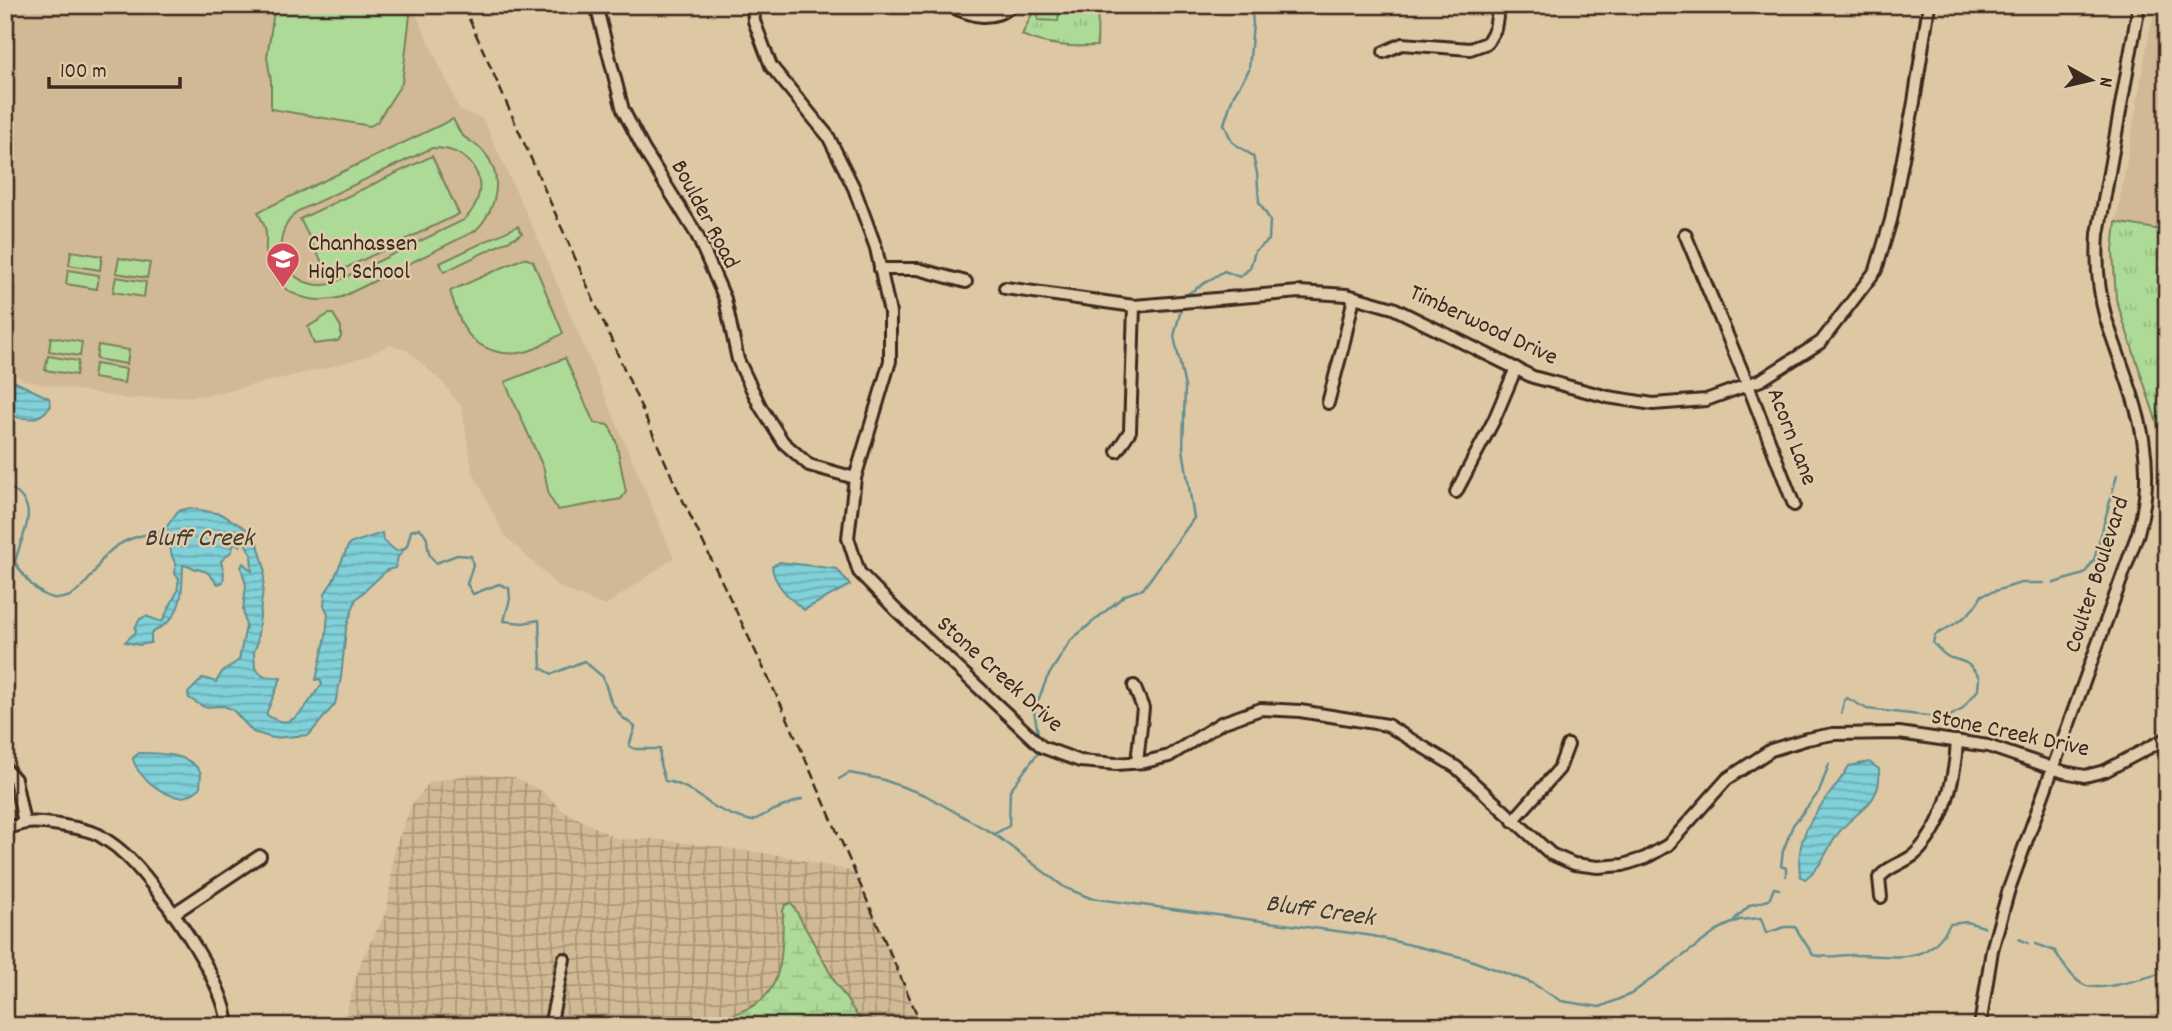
<svg xmlns="http://www.w3.org/2000/svg" width="2172" height="1031" font-family="Dekko,sans-serif">
	<style>
		.built { fill: #d1b995 }
		.industrial { fill: url(#industrial-grid) }
		.grass { fill: url(#grass-tufts); stroke: #74825b; stroke-width: 2 }
		.wetland { fill: url(#wetland-marsh); stroke: #74825b; stroke-width: 2 }
		.pitch { fill: #aeda98; stroke: #74825b; stroke-width: 2; fill-rule: evenodd }
		.water { fill: url(#water-rules); stroke: #648e8e; stroke-width: 2 }
		.lines { fill: none; stroke-linecap: round; stroke-linejoin: round }
		.stream { stroke: #648e8e; stroke-width: 2.5 }
		.minor-casing { stroke: #3b2a1e; stroke-width: 16 }
		.minor { stroke: #e0ccab; stroke-width: 10 }
		.rail { stroke: #3b2a1e; stroke-width: 2.5; stroke-dasharray: 10 5; stroke-linecap: butt }
		.labels { text-anchor: middle; dominant-baseline: central; stroke-width: 5; stroke-linejoin: round; paint-order: stroke }
		.street-label { font-size: 24px; fill: #3b2a1e; stroke: #e0ccab }
		.poi-label { font-size: 24px; fill: #3b2a1e; stroke: #e0ccab; text-anchor: start }
		.water-label { font-size: 26px; font-style: italic; fill: #423b31; stroke: #e0ccab }
	</style>
	<defs>
		<pattern id="industrial-grid" width="8" height="8" patternUnits="userSpaceOnUse" patternTransform="scale(1.75)"><rect width="8" height="8" fill="#d1b995"/><path d="M0 4h8M4 0v8" fill="none" stroke="#ab9779"/></pattern>
		<pattern id="grass-tufts" width="24" height="20" patternUnits="userSpaceOnUse" patternTransform="scale(1.75)"><rect width="24" height="20" fill="#aeda98"/><path d="M3 7l-1-3M5 7V3M7 7l1-3M15 17l-1-3M17 17v-4M19 17l1-3" fill="none" stroke="#97bb83"/></pattern>
		<pattern id="wetland-marsh" width="20" height="14" patternUnits="userSpaceOnUse" patternTransform="scale(1.75)"><rect width="20" height="14" fill="#aeda98"/><path d="M1 5h8M5 5V1M11 12h8M15 12V8" fill="none" stroke="#97bb83"/></pattern>
		<pattern id="water-rules" width="6" height="5" patternUnits="userSpaceOnUse" patternTransform="scale(1.75)"><rect width="6" height="5" fill="#80d1d9"/><path d="M0 2.5h6" fill="none" stroke="#6aaaaf"/></pattern>
	</defs>
	<rect width="100%" height="100%" fill="#dec8a4"/>
	<filter id="ink" filterUnits="userSpaceOnUse"><feTurbulence type="fractalNoise" baseFrequency=".0143" numOctaves="2"/><feDisplacementMap in="SourceGraphic" scale="14" xChannelSelector="R" yChannelSelector="G"/><feConvolveMatrix kernelMatrix="1 2 1 2 8 2 1 2 1" color-interpolation-filters="sRGB"/></filter>
	<g filter="url(#ink)">
		<!-- built -->
		<g class="built">
			<polygon points="5,5 412,5 460,110 483,119 536,234 674,558 605,606 559,587 504,535 472,470 462,408 443,383 408,351 389,345 369,355 327,368 209,395 128,399 26,381 13,374 5,368"/>
			<polygon points="2157,5 2167,5 2167,231 2116,222 2150,29"/>
		</g>
		<!-- industrial -->
		<polygon class="industrial" points="472,774 514,777 543,792 562,810 617,839 656,839 779,855 855,872 922,1026 342,1026 361,961 387,910 394,850 412,804 430,782"/>
		<!-- grass -->
		<g class="grass">
			<path d="M1036,5h62l-1,41c-27,1 -50,0 -75,-11z"/>
			<polygon points="2116,222 2167,231 2167,494 2164,494 2163,441 2116,299 2113,251"/>
		</g>
		<!-- wetland -->
		<path class="wetland" d="M790,903l4,4 41,75 29,44h-141c5,-13 14,-12 26,-18 37,-17 33,-63 34,-97l2,-6z"/>
		<!-- pitch -->
		<g class="pitch">
			<polygon points="275,5 406,5 410,15 402,83 377,122 370,126 271,109 271,81 267,57"/>
			<polygon points="1039,5 1060,5 1058,21 1038,20"/>
			<path d="M453,119c2,4 5,10 8,15 5,6 16,10 22,17 22,24 14,59 -8,80l-133,66c-31,9 -67,-3 -75,-37 -3,-11 1,-24 -2,-32 -1,-5 -5,-11 -7,-16zM432,148c43,-1 64,40 32,72l-133,64c-45,9 -68,-44 -33,-73z"/>
			<polygon points="432,156 459,214 329,276 300,219"/>
			<polygon points="518,226 522,234 444,272 440,263"/>
			<polygon points="71,251 102,256 100,270 69,265"/>
			<polygon points="119,258 150,263 147,278 116,273"/>
			<path d="M524,258l9,3 30,72c-9,5 -19,12 -29,16 -25,10 -55,3 -70,-21 -6,-10 -10,-25 -14,-37z"/>
			<polygon points="68,270 99,275 97,289 66,284"/>
			<polygon points="116,277 146,282 144,297 113,292"/>
			<polygon points="329,314 333,314 341,327 341,337 338,341 314,344 308,327"/>
			<polygon points="51,337 82,342 80,356 49,351"/>
			<polygon points="98,345 129,350 127,364 96,359"/>
			<polygon points="48,356 78,361 76,375 45,370"/>
			<polygon points="565,358 594,423 609,425 616,441 626,492 621,499 558,510 549,496 544,469 505,382"/>
			<polygon points="95,364 126,369 124,383 93,378"/>
		</g>
		<!-- water -->
		<g class="water">
			<path d="M5,377l44,21 2,8c-15,18 -24,12 -46,10z"/>
			<path d="M190,508l31,6 29,17 8,13 7,25 -8,75 -3,8 1,16 8,8 18,2 -15,36c28,23 41,-12 56,-30l-2,-5 -4,1 10,-44 2,-23 -4,-7 1,-13 8,-12 16,-37 33,-11 1,7 13,11 8,-2 -6,8 -3,11 -8,2 -31,29 -10,30 -5,49 -6,26 -26,31 -36,3 -20,-6 -20,-22 -9,-4 -20,1 -15,-9 -1,-5 15,-15 13,4 6,-10 17,-12 7,-34 -3,-16 3,-25 -5,-18 2,-4 9,8 -1,-17 -8,-15 -3,7 -6,-4 -2,9 -11,10 3,12 -1,9 -5,2 -11,-12 -24,-7c-1,19 1,41 -14,56 -5,5 -12,8 -18,13v9l-12,2 -14,-3 11,-10 -1,-4 5,-9 6,-3 16,6 15,-30 2,-14 -4,-4 1,-10c-7,-9 -4,-20 -11,-29l-16,-1 16,-5 13,-18z"/>
			<path d="M780,562l57,7 13,16 -46,25c-13,-10 -31,-27 -32,-44z"/>
			<path d="M139,753c20,0 51,0 62,20l-1,15c-6,5 -13,10 -21,9 -16,-1 -44,-22 -46,-39z"/>
			<path d="M1869,762l10,7c4,37 -26,42 -42,66 -12,17 -14,31 -32,44l-5,-3c-7,-50 26,-71 49,-110z"/>
		</g>
		<g class="lines">
			<!-- stream -->
			<g class="stream">
				<polyline points="1183,299 1184,296 1224,271 1240,277 1250,268 1255,251 1269,240 1270,220 1259,202 1257,173 1253,156 1232,142 1224,124 1233,96 1249,70 1253,23 1251,5"/>
				<path d="M5,485c39,20 18,44 10,77 18,31 45,55 74,17 7,-8 11,-19 19,-26 11,-11 29,-18 44,-19"/>
				<path d="M402,551l5,-5 4,-15 8,-3c11,8 7,14 10,25 1,4 5,7 7,10l21,-8 14,1 2,9 -6,19 6,10 26,-10 10,4 1,11 -6,22 19,2 16,-3 2,48 11,6 32,-13 19,16 8,25 11,15 13,10 -6,19 6,3h25v15l5,17c21,3 33,15 50,26 12,7 24,11 37,14l20,-10 30,-12"/>
				<polyline points="2054,583 2084,574 2094,560 2117,475"/>
				<path d="M1841,714l3,-13 3,-3 20,11 79,9 15,-8 17,-20 1,-13c-10,-14 -12,-15 -28,-19 -7,-2 -13,-10 -18,-15l2,-8c20,-11 37,-19 47,-40l39,-12h23"/>
				<polyline points="1039,739 1034,711 1047,678 1071,640 1125,595 1143,589 1194,518 1183,449 1185,387 1174,336 1182,306"/>
				<path d="M839,779l10,-6 32,6 44,16 69,39 70,53 26,11 283,38 92,22 67,25 29,18 39,6 31,-13 90,-66 18,-8 22,-2 5,15 19,-6h10l18,28c18,4 21,0 37,0 42,-1 76,14 100,-31l17,-2 17,5"/>
				<polyline points="994,834 1009,826 1010,790 1041,749"/>
				<polyline points="1786,876 1786,868 1781,866 1783,851 1793,825 1819,792 1829,764"/>
				<polyline points="1734,920 1750,905 1769,900 1774,888 1779,889"/>
				<polyline points="2019,939 2028,943"/>
				<path d="M2036,944l19,7c7,12 17,28 29,34 16,8 65,-9 83,-13"/>
			</g>
			<!-- minor casing -->
			<g class="minor-casing">
				<g id="minor">
					<polyline points="596,5 623,110 644,150 697,235 725,299 738,360 760,406 783,442 809,465 855,478"/>
					<polyline points="753,5 754,21 771,66 828,136 854,188 876,248 890,313 890,361 855,478 848,538 859,572 897,611 1042,747 1080,761 1116,764 1145,762 1169,756 1221,723 1261,709 1300,711 1387,725 1456,767 1551,854 1574,864 1598,867 1623,865 1645,858 1668,845 1727,779 1771,750 1807,739 1833,734 1899,733 1988,746 2064,772 2085,776 2105,771 2167,738"/>
					<path d="M948,5c23,11 43,18 65,0"/>
					<polyline points="1384,52 1402,44 1470,49 1487,43 1495,29 1499,5"/>
					<polyline points="1685,234 1748,385 1794,505"/>
					<polyline points="880,269 918,269 966,282"/>
					<polyline points="1005,288 1134,306 1299,292 1347,295 1393,308 1533,377 1608,397 1653,404 1706,400 1761,380 1821,342 1876,270 1891,220 1914,102 1929,5"/>
					<polyline points="1328,403 1343,346 1354,297"/>
					<polyline points="1117,451 1130,431 1134,306"/>
					<polyline points="1456,492 1494,420 1516,368"/>
					<polyline points="1134,686 1143,708 1137,762"/>
					<polyline points="5,768 15,779 24,823"/>
					<polyline points="1513,821 1559,769 1568,745"/>
					<path d="M5,829c7,-2 14,-5 21,-6 16,-2 59,5 73,12 7,5 16,10 22,16 31,25 109,136 106,175"/>
					<path d="M1881,897l-2,-19c9,-12 24,-14 36,-24 29,-27 40,-75 42,-113"/>
					<polyline points="173,914 260,856"/>
					<polyline points="550,1026 564,959"/>
					<path d="M1980,1026l12,-76 17,-61 129,-356c23,-82 -7,-138 -32,-214 -8,-29 -10,-56 -8,-85l41,-229"/>
				</g>
			</g>
			<!-- minor -->
			<use href="#minor" class="minor"/>
			<!-- rail -->
			<polyline class="rail" points="463,5 676,486 786,715 922,1026"/>
		</g>
	</g>
	<!-- icons -->
	<defs>
		<g id="university-pin" transform="scale(1.75)"><path d="M0 17L-7.5 6A9.5 9.5 0 1 1 7.5 6Z" fill="#d1495b" stroke="#e0ccab"/><path d="M0-5L7-2L0 1L-7-2ZM-4 1L0 2.5L4 1V4Q0 6-4 4Z" fill="#fff"/></g>
	</defs>
	<g fill-rule="evenodd">
		<use href="#university-pin" x="283" y="259"/>
	</g>
	<g class="labels">
		<!-- street labels -->
		<g class="street-label">
			<text transform="translate(704 215) rotate(62)">Boulder Road</text>
			<text transform="translate(1483 326) rotate(25)">Timberwood Drive</text>
			<text transform="translate(1791 437) rotate(69)">Acorn Lane</text>
			<text transform="translate(2098 575) rotate(-72)">Coulter Boulevard</text>
			<text transform="translate(999 675) rotate(42)">Stone Creek Drive</text>
			<text transform="translate(2010 734) rotate(12)">Stone Creek Drive</text>
		</g>
		<!-- poi labels -->
		<g class="poi-label">
			<text x="308" y="245">Chanhassen<tspan x="308" dy="28">High School</tspan></text>
		</g>
		<!-- water labels -->
		<g class="water-label">
			<text x="199" y="539">Bluff Creek</text>
			<text transform="translate(1320 912) rotate(8)">Bluff Creek</text>
		</g>
	</g>
	<!-- margin -->
	<rect width="2172" height="1031" fill="none" stroke="#e0ccab" stroke-width="28"/>
	<rect x="14" y="14" width="2144" height="1003" fill="none" stroke="#3b2a1e" stroke-width="2.5" filter="url(#ink)"/>
	<!-- north arrow -->
	<g transform="translate(2091 80) rotate(98)" stroke="#e0ccab" stroke-width="5" paint-order="stroke">
	<path d="M0-5L12 26L0 18L-12 26Z" fill="#3b2a1e"/>
	<text y="-10" font-size="19" font-weight="bold" text-anchor="middle" fill="#3b2a1e">N</text>
	</g>
	<!-- scale -->
	<path d="M49 77v10h131v-10" fill="none" stroke="#3b2a1e" stroke-width="3.5"/>
	<text x="60" y="77" font-size="21" fill="#3b2a1e" stroke="#e0ccab" stroke-width="5" paint-order="stroke">100 m</text>
</svg>
